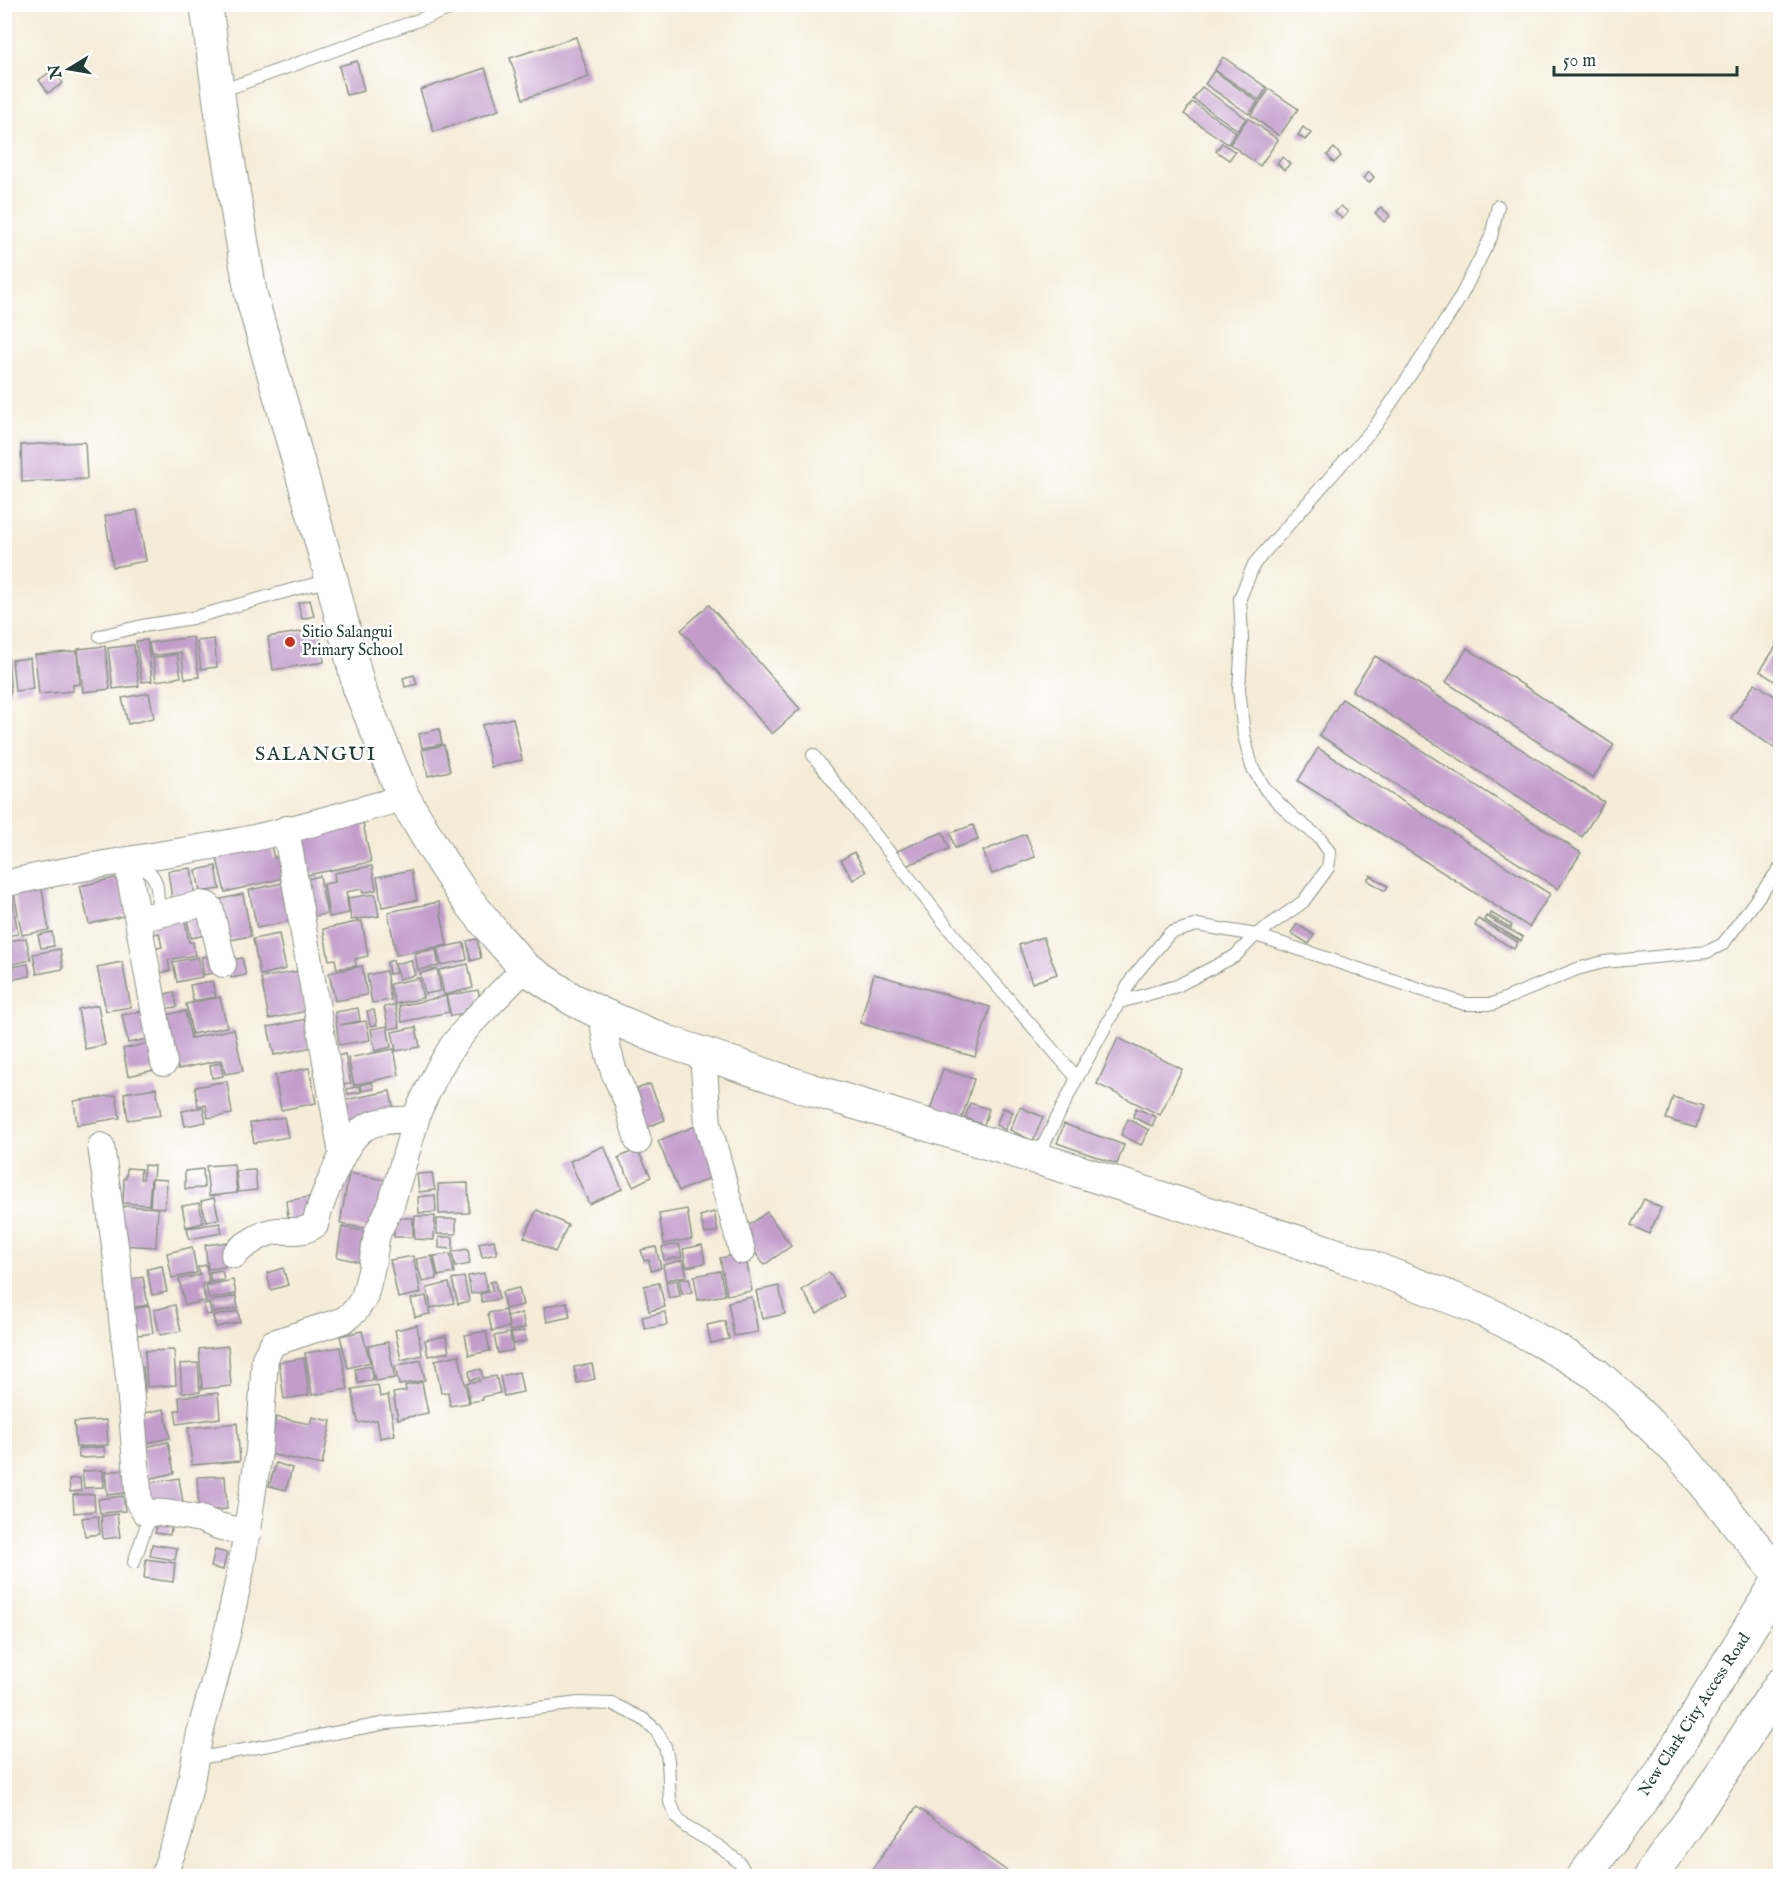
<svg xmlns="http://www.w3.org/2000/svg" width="1785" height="1881" font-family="'IM FELL English',serif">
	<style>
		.building { fill: #c29dcb }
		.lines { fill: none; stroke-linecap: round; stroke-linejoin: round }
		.service-casing { stroke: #8a9486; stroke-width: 14 }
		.minor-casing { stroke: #8a9486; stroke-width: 28 }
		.tertiary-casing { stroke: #8a9486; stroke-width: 34 }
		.secondary-casing { stroke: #8a9486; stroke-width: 35 }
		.service { stroke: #fff; stroke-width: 12 }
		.minor { stroke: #fff; stroke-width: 26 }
		.tertiary { stroke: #fff; stroke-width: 32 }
		.secondary { stroke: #fff; stroke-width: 33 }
		.poi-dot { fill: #c8321e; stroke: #fff; stroke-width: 2 }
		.labels { text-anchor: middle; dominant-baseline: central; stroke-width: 5; stroke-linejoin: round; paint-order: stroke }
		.poi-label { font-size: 16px; fill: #1f3d34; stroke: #fff; text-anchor: start }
		.street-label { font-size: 16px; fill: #1f3d34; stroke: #fff }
		.quarter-label { font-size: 20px; letter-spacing: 1.5px; fill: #1f3d34; stroke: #fff }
	</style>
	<rect width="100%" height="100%" fill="#fff"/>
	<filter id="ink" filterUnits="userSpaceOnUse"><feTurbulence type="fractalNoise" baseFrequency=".0167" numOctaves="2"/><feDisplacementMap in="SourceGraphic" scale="12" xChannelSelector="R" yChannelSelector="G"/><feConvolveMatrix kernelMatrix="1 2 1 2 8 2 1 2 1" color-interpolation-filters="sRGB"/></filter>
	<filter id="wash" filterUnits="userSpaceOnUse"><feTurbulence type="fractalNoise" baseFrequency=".008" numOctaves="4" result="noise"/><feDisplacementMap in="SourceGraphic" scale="24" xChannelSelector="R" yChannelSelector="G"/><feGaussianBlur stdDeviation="1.35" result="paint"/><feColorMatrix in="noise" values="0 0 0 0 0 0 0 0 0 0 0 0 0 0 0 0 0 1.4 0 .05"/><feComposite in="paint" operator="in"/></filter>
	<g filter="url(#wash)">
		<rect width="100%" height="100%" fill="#f5ecd8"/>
		<g id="blocks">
			<!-- building -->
			<g class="building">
				<polygon points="576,37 589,77 523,99 510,58"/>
				<polygon points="1223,57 1267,88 1259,100 1215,70"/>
				<polygon points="357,61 364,91 346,95 339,66"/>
				<polygon points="485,68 499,110 434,132 420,90"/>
				<polygon points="53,70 63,83 48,93 39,80"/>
				<polygon points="1214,71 1258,102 1249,114 1205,84"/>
				<polygon points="1202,87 1246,118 1238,130 1193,99"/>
				<polygon points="1269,89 1298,109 1279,136 1251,115"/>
				<polygon points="1192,102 1236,132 1228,144 1184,114"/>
				<polygon points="1248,118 1278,140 1260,166 1230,144"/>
				<polygon points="1303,127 1311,133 1305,140 1298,135"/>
				<polygon points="1222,143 1235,152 1229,160 1216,151"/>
				<polygon points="1334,148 1341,156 1334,163 1327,155"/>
				<polygon points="1283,157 1290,164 1284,170 1277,163"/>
				<polygon points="1369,172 1374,177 1369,183 1363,178"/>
				<polygon points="1341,206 1348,212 1342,219 1335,212"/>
				<polygon points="1381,207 1390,216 1384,222 1375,213"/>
				<polygon points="85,442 87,479 22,482 21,445"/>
				<polygon points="137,510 146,561 113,567 105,516"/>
				<polygon points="310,600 314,616 302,619 298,603"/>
				<polygon points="709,605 800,709 772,734 681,630"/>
				<polygon points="319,629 324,662 273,670 268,637"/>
				<polygon points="193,637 199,677 185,679 181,652 151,656 149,643"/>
				<polygon points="214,639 217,667 201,669 197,641"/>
				<polygon points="147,640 152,681 142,682 136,641"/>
				<polygon points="1780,640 1780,685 1760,671"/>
				<polygon points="134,645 139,686 113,689 108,648"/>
				<polygon points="105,646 110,689 83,692 78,649"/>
				<polygon points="1467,648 1614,745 1593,778 1446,682"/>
				<polygon points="77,651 80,684 73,685 73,691 39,694 35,655"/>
				<polygon points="177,654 181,677 156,681 153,658"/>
				<polygon points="1375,656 1604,802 1582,837 1352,691"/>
				<polygon points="30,658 33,689 15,691 12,660"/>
				<polygon points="4,659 8,659 11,692 4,693"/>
				<polygon points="414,675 417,684 405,687 403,678"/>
				<polygon points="1755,683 1780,700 1780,752 1731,718"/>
				<polygon points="149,693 154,718 128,724 122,698"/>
				<polygon points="1342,699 1581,853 1558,889 1319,735"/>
				<polygon points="513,718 522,760 491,767 482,725"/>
				<polygon points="439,729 442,744 422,748 419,734"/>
				<polygon points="444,745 450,771 428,776 422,750"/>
				<polygon points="1318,748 1550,894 1529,927 1298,781"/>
				<polygon points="363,823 371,862 302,876 294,837"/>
				<polygon points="973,825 978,840 955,848 950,833"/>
				<polygon points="943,832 949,849 903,867 897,851"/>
				<polygon points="1026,834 1035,857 992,874 983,851"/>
				<polygon points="270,841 274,858 283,855 288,877 225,892 216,854"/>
				<polygon points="854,852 866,872 853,880 841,860"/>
				<polygon points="216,866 220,889 200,892 196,870"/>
				<polygon points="372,866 376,890 363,893 362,889 346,892 349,913 329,917 324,884 335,882 334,873"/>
				<polygon points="191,868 195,896 172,900 168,871"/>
				<polygon points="411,870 417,900 382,907 377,877"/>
				<polygon points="1370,875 1388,886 1385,891 1367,880"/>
				<polygon points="320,876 327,914 308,917 302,880"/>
				<polygon points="119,877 128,915 89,924 80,886"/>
				<polygon points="288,882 295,920 257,928 249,890"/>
				<polygon points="41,884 49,930 22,935 13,889"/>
				<polygon points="11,892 18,934 7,936 4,924 4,893"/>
				<polygon points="243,894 251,936 225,941 217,900"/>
				<polygon points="375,894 379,916 351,920 348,898"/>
				<polygon points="439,902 447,945 396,955 388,912"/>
				<polygon points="206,907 211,934 191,938 185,912"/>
				<polygon points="183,912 189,942 193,942 195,955 168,960 170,971 159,973 154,949 162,947 159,933 154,934 151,918"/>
				<polygon points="1491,913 1512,925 1511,928 1490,916"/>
				<polygon points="1486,916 1523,937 1521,941 1484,920"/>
				<polygon points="1478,919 1518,942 1514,949 1475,926"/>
				<polygon points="362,921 368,956 355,959 356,966 337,969 335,959 329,960 323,929"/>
				<polygon points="1297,924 1314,935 1309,944 1291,933"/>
				<polygon points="52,932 54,946 41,948 38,935"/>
				<polygon points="279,934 286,969 260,975 253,939"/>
				<polygon points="1043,937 1057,974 1032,983 1019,945"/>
				<polygon points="26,938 31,960 4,966 4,942"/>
				<polygon points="477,939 481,958 471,961 467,941"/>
				<polygon points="464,943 467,960 441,965 437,948"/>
				<polygon points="60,949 63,969 37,974 33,954"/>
				<polygon points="436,949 439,966 418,970 415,953"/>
				<polygon points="212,956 215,973 204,975 201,957"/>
				<polygon points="198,957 202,977 177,982 173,962"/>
				<polygon points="242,958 246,975 231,978 227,961"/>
				<polygon points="393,960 396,973 389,974 387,962"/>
				<polygon points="411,960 415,975 399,979 395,964"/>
				<polygon points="122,962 131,1007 106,1011 97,967"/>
				<polygon points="28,964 30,976 5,981 5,968"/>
				<polygon points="468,964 473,988 444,995 439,970"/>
				<polygon points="362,966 367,995 335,1001 329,973"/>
				<polygon points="437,969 441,991 425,994 420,973"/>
				<polygon points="298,971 307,1011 269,1019 261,978"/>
				<polygon points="386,971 391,1000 372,1003 367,975"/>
				<polygon points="874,974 990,1007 975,1057 860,1023"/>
				<polygon points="419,978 423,998 395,1004 390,984"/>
				<polygon points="212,981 216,997 193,1001 190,985"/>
				<polygon points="478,990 482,1009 451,1016 446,996"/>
				<polygon points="174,992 177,1007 164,1009 160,995"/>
				<polygon points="446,996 449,1012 402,1022 399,1006"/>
				<polygon points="220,997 227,1027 192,1034 186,1004"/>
				<polygon points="98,1005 105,1045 85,1049 78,1009"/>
				<polygon points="395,1005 400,1027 389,1029 384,1007"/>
				<polygon points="358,1008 360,1021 340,1025 366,1021 370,1040 339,1045 335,1012"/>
				<polygon points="374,1010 377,1025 370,1026 367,1011"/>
				<polygon points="143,1011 148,1039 128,1043 122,1015"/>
				<polygon points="185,1011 191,1038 234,1029 243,1071 225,1074 222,1060 178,1069 173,1042 161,1016"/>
				<polygon points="307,1019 313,1047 274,1055 268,1027"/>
				<polygon points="387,1026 391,1047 375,1051 371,1029"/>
				<polygon points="416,1027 420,1047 396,1051 392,1032"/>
				<polygon points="1118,1038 1182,1069 1160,1115 1097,1084"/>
				<polygon points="154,1042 159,1069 128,1076 123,1049"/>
				<polygon points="394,1049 399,1075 354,1085 348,1058"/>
				<polygon points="345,1054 351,1083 338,1085 333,1057"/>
				<polygon points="221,1063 223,1076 212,1078 210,1065"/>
				<polygon points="309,1068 316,1103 281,1110 275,1075"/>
				<polygon points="943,1069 974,1079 961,1121 930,1111"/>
				<polygon points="227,1081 232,1114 208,1118 206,1105 198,1106 195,1087"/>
				<polygon points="372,1082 374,1089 362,1091 361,1085"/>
				<polygon points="650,1084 665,1120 642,1129 627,1093"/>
				<polygon points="360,1086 361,1092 348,1094 347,1089"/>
				<polygon points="156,1088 161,1115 128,1120 124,1093"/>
				<polygon points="390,1091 395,1115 345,1125 340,1101"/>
				<polygon points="116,1095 120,1118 77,1125 74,1101"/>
				<polygon points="1673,1097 1703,1106 1696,1128 1666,1119"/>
				<polygon points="970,1103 989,1109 984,1125 965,1118"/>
				<polygon points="203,1107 206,1122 185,1126 182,1111"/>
				<polygon points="1020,1107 1043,1117 1033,1141 1010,1130"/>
				<polygon points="1003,1108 1013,1112 1005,1130 996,1125"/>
				<polygon points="1136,1108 1156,1117 1152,1126 1133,1117"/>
				<polygon points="284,1117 288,1137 254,1143 250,1123"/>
				<polygon points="1128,1119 1149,1130 1141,1145 1121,1135"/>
				<polygon points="1064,1124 1124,1145 1117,1164 1057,1143"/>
				<polygon points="698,1125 718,1175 679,1191 658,1141"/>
				<polygon points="604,1146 622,1189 589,1204 570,1161"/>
				<polygon points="637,1149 651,1177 633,1186 618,1158"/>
				<polygon points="234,1164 237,1193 209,1196 206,1166"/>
				<polygon points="144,1165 154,1166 153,1179 151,1179 149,1205 123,1203 124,1178 126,1178 127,1168 141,1169 140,1179 143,1179"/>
				<polygon points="203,1169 204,1188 185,1189 185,1171"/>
				<polygon points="255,1170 257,1190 238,1192 236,1171"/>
				<polygon points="349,1173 385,1180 375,1230 340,1224"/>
				<polygon points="432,1173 435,1190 419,1192 417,1174"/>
				<polygon points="152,1179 167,1180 165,1208 150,1207"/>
				<polygon points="468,1183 469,1213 439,1214 438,1184"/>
				<polygon points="435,1195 436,1212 419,1213 418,1197"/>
				<polygon points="309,1197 313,1220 289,1223 286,1201"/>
				<polygon points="214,1198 219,1219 206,1222 201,1201"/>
				<polygon points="1644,1199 1661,1208 1649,1234 1631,1225"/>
				<polygon points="199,1203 203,1223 186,1227 182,1206"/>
				<polygon points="121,1206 158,1208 156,1247 119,1245"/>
				<polygon points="687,1209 692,1239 664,1244 659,1214"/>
				<polygon points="537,1210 568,1225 555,1252 524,1237"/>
				<polygon points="714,1212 718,1231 705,1234 700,1216"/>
				<polygon points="767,1212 791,1246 764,1265 740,1232"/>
				<polygon points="415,1216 435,1216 434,1240 414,1239"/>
				<rect x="394" y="1218" width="19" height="19"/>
				<rect x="437" y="1219" width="19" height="15"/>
				<polygon points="220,1223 222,1233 189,1239 187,1228"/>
				<polygon points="342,1227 375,1233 369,1264 337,1257"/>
				<polygon points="439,1237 453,1237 453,1249 439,1248"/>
				<polygon points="494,1240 497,1254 482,1257 479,1243"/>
				<polygon points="229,1242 232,1266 208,1269 205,1245"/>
				<polygon points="679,1244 682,1257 664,1260 662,1247"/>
				<polygon points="702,1245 705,1263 686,1267 683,1249"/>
				<polygon points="192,1247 197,1273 172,1278 167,1253"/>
				<polygon points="656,1247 661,1268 651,1271 649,1260 644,1261 641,1250"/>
				<polygon points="468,1249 470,1264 455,1267 452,1252"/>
				<polygon points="745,1253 752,1291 727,1295 720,1258"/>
				<polygon points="450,1254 454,1273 438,1276 434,1256"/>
				<polygon points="413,1256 421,1293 398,1298 390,1260"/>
				<polygon points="432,1256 437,1279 422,1282 416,1259"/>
				<polygon points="683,1260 687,1276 666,1280 663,1265"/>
				<polygon points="206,1265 209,1283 202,1284 206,1301 185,1305 179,1279 200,1275 198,1267"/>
				<polygon points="162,1266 167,1292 152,1295 147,1269"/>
				<polygon points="283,1268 288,1285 271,1290 267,1273"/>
				<polygon points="222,1270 224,1280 211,1282 209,1272"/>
				<polygon points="720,1271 725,1295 698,1300 694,1276"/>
				<polygon points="829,1272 844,1296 817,1314 802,1290"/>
				<polygon points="484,1273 488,1291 471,1294 468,1276"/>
				<polygon points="143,1277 148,1305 130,1308 125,1280"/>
				<polygon points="464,1277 469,1301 458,1304 452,1279"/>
				<polygon points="689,1278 692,1292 682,1294 679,1279"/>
				<polygon points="233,1280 236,1294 209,1299 206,1285"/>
				<polygon points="677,1280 680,1296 669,1298 666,1282"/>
				<polygon points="495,1281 499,1299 482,1302 480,1294 493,1291 490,1282"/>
				<polygon points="449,1283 454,1303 431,1308 427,1288"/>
				<polygon points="659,1283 665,1307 649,1311 644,1286"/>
				<polygon points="779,1286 785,1314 762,1319 756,1291"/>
				<polygon points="519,1288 523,1305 505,1309 502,1292"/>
				<polygon points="236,1296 238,1308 214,1313 212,1301"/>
				<polygon points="426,1296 430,1314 415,1317 411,1299"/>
				<polygon points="752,1297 758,1332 734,1336 728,1302"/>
				<polygon points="567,1302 570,1317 547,1322 544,1307"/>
				<polygon points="209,1303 212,1314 206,1315 203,1304"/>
				<polygon points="175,1305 181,1331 160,1335 154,1310"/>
				<polygon points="149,1306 153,1333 130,1336 125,1310"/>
				<polygon points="505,1310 509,1327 492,1331 488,1313"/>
				<polygon points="238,1311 240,1322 216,1327 213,1316"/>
				<polygon points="665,1312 667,1325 645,1329 642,1317"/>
				<polygon points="522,1313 525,1328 510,1331 507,1316"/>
				<polygon points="725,1321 729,1339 711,1343 707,1325"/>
				<polygon points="417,1325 422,1355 401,1360 395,1330"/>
				<polygon points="362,1331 370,1362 348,1368 340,1336"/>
				<polygon points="486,1331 490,1351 469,1355 465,1335"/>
				<polygon points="524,1331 526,1341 514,1344 511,1333"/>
				<polygon points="510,1333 513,1350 498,1353 494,1336"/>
				<polygon points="446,1336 449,1352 428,1356 425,1340"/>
				<polygon points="388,1342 395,1378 375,1381 368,1346"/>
				<polygon points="228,1346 231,1386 202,1389 199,1349"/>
				<polygon points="340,1347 348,1389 312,1395 305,1353"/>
				<polygon points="174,1350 176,1385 147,1387 145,1351"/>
				<polygon points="459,1355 469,1403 450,1406 448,1392 441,1393 435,1360"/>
				<polygon points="304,1358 309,1395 284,1399 279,1362"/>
				<polygon points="421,1360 425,1380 399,1385 395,1366"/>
				<polygon points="198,1363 200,1392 182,1393 180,1364"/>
				<polygon points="592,1364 595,1379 577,1383 574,1367"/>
				<polygon points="370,1366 373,1380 358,1383 355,1369"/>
				<polygon points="143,1367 145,1392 136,1392 134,1368"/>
				<polygon points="481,1369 483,1378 496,1376 500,1393 482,1397 483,1400 470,1402 467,1383 480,1381 479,1378 470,1380 469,1371"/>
				<polygon points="519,1372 523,1392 504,1396 500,1376"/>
				<polygon points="422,1382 428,1413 398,1419 393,1393 406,1391 405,1386"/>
				<polygon points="378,1385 380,1397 388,1395 395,1435 380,1438 377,1420 358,1423 352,1389"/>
				<polygon points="218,1393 220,1418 177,1424 175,1410 180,1410 179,1397"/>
				<polygon points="164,1409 170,1438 142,1444 136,1415"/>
				<polygon points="276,1417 310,1424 312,1417 331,1421 322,1465 269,1454"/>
				<polygon points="106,1420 108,1445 76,1447 74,1422"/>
				<polygon points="237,1423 240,1461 192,1465 188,1428"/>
				<polygon points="168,1442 174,1473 148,1479 141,1448"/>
				<polygon points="104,1447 105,1457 79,1458 78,1449"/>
				<polygon points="276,1463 292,1468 286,1490 269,1486"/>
				<polygon points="103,1470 104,1487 84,1488 82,1471"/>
				<polygon points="125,1470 127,1493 107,1495 105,1472"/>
				<polygon points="225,1476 227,1509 199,1511 197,1477"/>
				<polygon points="80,1478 81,1491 70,1492 69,1479"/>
				<polygon points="179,1478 183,1503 148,1510 143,1484"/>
				<polygon points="94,1494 95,1511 74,1513 73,1495"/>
				<polygon points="123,1496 125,1511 100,1513 98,1499"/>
				<polygon points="117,1514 120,1537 103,1539 101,1516"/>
				<polygon points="98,1516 100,1534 85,1536 82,1518"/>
				<polygon points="157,1521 172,1523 170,1535 155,1533"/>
				<polygon points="152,1544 177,1548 175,1560 150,1556"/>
				<polygon points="215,1550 227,1553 223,1570 211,1567"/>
				<polygon points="146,1559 175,1563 173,1582 144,1578"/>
				<polygon points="917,1807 1014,1876 867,1876"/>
			</g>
		</g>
	</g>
	<g filter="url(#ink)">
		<use href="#blocks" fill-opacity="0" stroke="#8a9486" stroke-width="1.5"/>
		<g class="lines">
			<!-- service casing -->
			<g class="service-casing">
				<g id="service">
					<polyline points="218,92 463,4"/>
					<polyline points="100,636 142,626 192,618 302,587 330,581"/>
					<polyline points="813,755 961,944 1077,1078"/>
					<path d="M133,865c27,5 26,26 24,48"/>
					<polyline points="1120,1002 1177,986 1235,956 1256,935 1303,902 1328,868 1330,853 1320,838 1293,817 1266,790 1252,767 1244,735 1239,689 1242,639 1240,598 1254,564 1376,425 1425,353 1460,298 1491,237 1498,206"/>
					<polyline points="1037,1158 1077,1078 1133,977 1170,933 1197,925 1256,935 1465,1004 1493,1004 1577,969 1604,962 1707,952 1723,944 1780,868"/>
					<polyline points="134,1562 146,1527 155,1513"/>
					<polyline points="195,1759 387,1723 482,1715 579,1703 613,1704 643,1719 655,1729 665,1746 668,1760 670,1802 677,1818 686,1827 720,1847 739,1862 747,1876"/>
				</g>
			</g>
			<!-- minor casing -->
			<g class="minor-casing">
				<g id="minor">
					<polyline points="286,829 342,1154"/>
					<polyline points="127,861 164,1063"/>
					<path d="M4,884c78,-19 157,-28 235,-43 56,-11 111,-29 165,-43"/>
					<polyline points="139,919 201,904 207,905 210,908 223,964"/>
					<polyline points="602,1014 607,1047 614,1072 627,1101 638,1141"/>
					<polyline points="703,1054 708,1124 742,1251"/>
					<polyline points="101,1146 117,1260 122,1319 130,1386 139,1503 145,1512 166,1513 201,1519 218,1526 248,1533"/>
					<path d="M234,1255c8,-9 31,-24 43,-24 16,-1 23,3 38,-6 4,-19 11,-35 19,-52 20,-45 31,-55 81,-53"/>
					<polyline points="163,1876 178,1837 190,1786 200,1733 227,1634 241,1569 259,1451 265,1358 273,1343 344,1320 355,1311 364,1298 371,1271 377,1234 391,1205 419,1109 438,1070 453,1045 471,1023 525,968"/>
				</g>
			</g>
			<!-- tertiary casing -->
			<g class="tertiary-casing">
				<polyline id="tertiary" points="206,4 222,120 251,295 332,581 359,688 404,798 443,864 463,894 494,933 525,968 572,999 602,1014 666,1041 809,1089 1075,1170 1302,1243 1364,1264 1475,1307 1504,1321 1567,1356 1596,1374 1624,1399 1680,1454 1780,1576"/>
			</g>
			<!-- secondary casing -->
			<g class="secondary-casing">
				<g id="secondary">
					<polyline points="1584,1876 1658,1778 1780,1578"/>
					<polyline points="1650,1876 1692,1818 1780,1685"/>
				</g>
			</g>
			<!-- service -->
			<use href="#service" class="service"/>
			<!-- minor -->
			<use href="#minor" class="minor"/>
			<!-- tertiary -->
			<use href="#tertiary" class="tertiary"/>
			<!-- secondary -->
			<use href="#secondary" class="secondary"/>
		</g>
	</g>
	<!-- markers -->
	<circle class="poi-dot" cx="290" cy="642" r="6"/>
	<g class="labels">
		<!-- poi labels -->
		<g class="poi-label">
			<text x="302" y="633">Sitio Salangui<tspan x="302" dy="18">Primary School</tspan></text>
		</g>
		<!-- street labels -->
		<g class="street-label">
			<text transform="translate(1695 1715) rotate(-57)">New Clark City Access Road</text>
		</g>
		<!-- quarter labels -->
		<g class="quarter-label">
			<text x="316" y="754">SALANGUI</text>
		</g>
	</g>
	<!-- margin -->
	<rect width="1785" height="1881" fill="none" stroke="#fff" stroke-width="24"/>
	<!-- north arrow -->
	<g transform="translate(69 69) rotate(259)" stroke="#ffffff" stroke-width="4.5" paint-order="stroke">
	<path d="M0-4.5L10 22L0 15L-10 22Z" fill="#1f3d34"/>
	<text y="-9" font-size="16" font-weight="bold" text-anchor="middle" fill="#1f3d34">N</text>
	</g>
	<!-- scale -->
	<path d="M1554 66v9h183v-9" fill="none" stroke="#1f3d34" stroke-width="3"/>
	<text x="1563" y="66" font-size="18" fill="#1f3d34" stroke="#ffffff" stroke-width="4.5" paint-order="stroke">50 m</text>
</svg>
